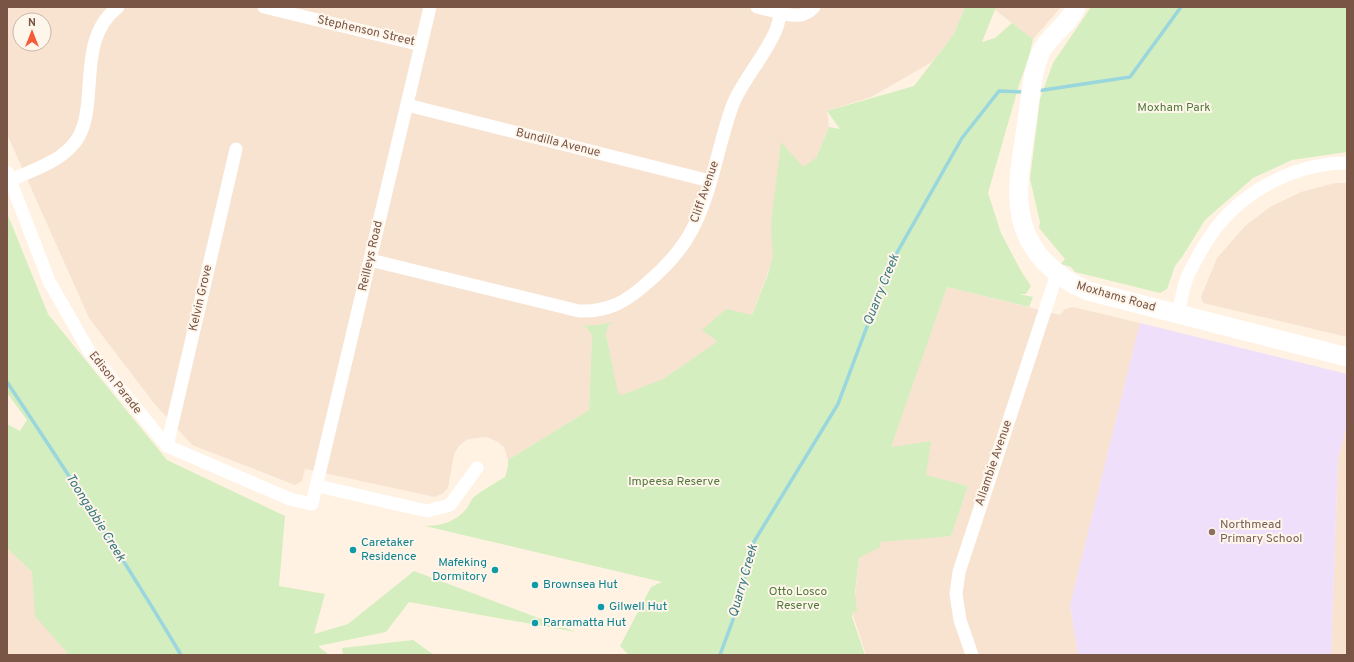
<svg xmlns="http://www.w3.org/2000/svg" width="1354" height="662" font-family="Overpass,sans-serif">
	<style>
		.residential { fill: #f7e3d0; fill-rule: evenodd }
		.education { fill: #efdffb }
		.green { fill: #d4eebf }
		.lines { fill: none; stroke-linecap: round; stroke-linejoin: round }
		.stream { stroke: #9ad6dd; stroke-width: 3.5 }
		.street { stroke: #fff; stroke-width: 13 }
		.secondary { stroke: #fff; stroke-width: 19 }
		.education-dot { fill: #8d6e63; stroke: #fff6eb; stroke-width: 1.5 }
		.culture-dot { fill: #0f9aa8; stroke: #fff6eb; stroke-width: 1.5 }
		.labels { text-anchor: middle; dominant-baseline: central; stroke-width: 4; stroke-linejoin: round; paint-order: stroke }
		.street-label { font-size: 12px; fill: #795546; stroke: #fff6eb }
		.park-label { font-size: 12px; fill: #507a3a; stroke: #fff6eb }
		.education-label { font-size: 12px; fill: #785e54; stroke: #fff6eb; text-anchor: start }
		.culture-label { font-size: 12px; fill: #0d838f; stroke: #fff6eb; text-anchor: start }
		.water-label { font-size: 13px; font-style: italic; fill: #377880; stroke: #fff6eb }
	</style>
	<rect width="100%" height="100%" fill="#fff2e2"/>
	<!-- residential -->
	<g class="residential">
		<path d="M7,7h958l-11,27 -22,28 -61,35 -44,14 2,16 -55,129 -24,64 -87,59 -45,18 -12,-63v-5l5,-6 -14,2 -14,1 7,4 2,5 -3,75 -81,50 -4,-13 -6,-5 -11,-5 -11,1 -10,2 -7,6 -5,8 -6,34 -6,6 -7,3 -130,-28 -3,12 -7,4 -103,-40 -39,-43 -64,-84 -82,-184zM20,20h24v24h-24z"/>
		<polygon points="996,7 1061,7 1033,39 995,10"/>
		<polygon points="1335,183 1347,183 1347,337 1203,303 1201,297 1217,258 1245,226 1270,207 1301,192"/>
		<polygon points="947,287 1060,315 1065,309 1073,307 1140,323 1070,605 1078,655 866,655 853,615 861,543 951,536 968,486 884,465"/>
		<polygon points="1347,424 1347,655 1331,655 1338,459"/>
		<polygon points="7,548 32,572 36,616 69,655 7,655"/>
	</g>
	<!-- education -->
	<polygon class="education" points="1140,323 1347,374 1347,424 1338,459 1331,655 1078,655 1070,605"/>
	<!-- green -->
	<g class="green">
		<path d="M965,7h31l-14,35 13,-4 17,-15 21,16 -4,18 -10,28 -31,108 13,40 20,38 10,15 -5,8h-7l14,3 -4,10 -82,-20 -56,160 40,-6 -5,34 42,11 -17,50 -32,3 -1,2 -3,-2 -35,3v5l-21,11 -4,34 2,20h-4l-1,5 13,38h-236l-9,-9 31,-59 11,-5 -237,-56c16,0 31,-4 42,-18 3,-4 4,-9 8,-12 9,-7 20,-13 30,-19l3,-10v-7l81,-50 3,-75 -5,-7 -5,-2 15,-1 16,-3 -5,4 -2,8 12,59 4,2 41,-16 54,-37v-1l-15,-11 24,-21 26,6 16,-41 5,-18 -2,-32 10,-82 22,25 13,-9 13,-31 11,2 -13,-18 87,-25 40,-52z"/>
		<polygon points="1091,7 1347,7 1347,152 1292,160 1253,178 1205,220 1182,257 1175,266 1167,289 1160,293 1075,272 1071,267 1061,264 1065,259 1039,228 1040,222 1030,179 1040,99 1053,63"/>
		<polygon points="7,213 48,314 167,460 285,516 279,586 325,594 314,634 348,624 414,571 576,632 409,602 386,632 318,646 329,655 69,655 35,616 32,572 7,548 7,424 20,431 27,420 7,393"/>
		<polygon points="413,640 434,655 343,655 342,648"/>
	</g>
	<g class="lines">
		<!-- stream -->
		<g class="stream">
			<polyline points="1037,91 1130,77 1181,7"/>
			<path d="M7,382c60,90 119,180 174,273"/>
			<polyline points="720,655 738,606 752,545 838,404 890,265 962,138 999,91 1025,92"/>
		</g>
		<!-- street -->
		<g class="street">
			<polyline points="264,7 421,45"/>
			<polyline points="757,7 781,13"/>
			<polyline points="407,105 710,181"/>
			<polyline points="7,172 49,281 89,351 167,446 290,499 312,504 430,7"/>
			<path d="M11,180c19,-9 43,-16 59,-32 35,-33 1,-105 48,-141"/>
			<path d="M370,260l209,51c29,1 47,-9 68,-28 19,-16 35,-33 46,-55 20,-39 25,-84 40,-124 11,-26 32,-48 43,-74 2,-5 3,-11 5,-17 12,3 24,5 33,-6"/>
			<path d="M1178,314c3,-13 5,-27 10,-39 9,-18 19,-37 32,-52 30,-36 80,-60 127,-60"/>
			<polyline points="167,446 236,149"/>
			<polyline points="318,486 427,511 450,505 477,468"/>
			<polyline points="972,655 960,620 956,594 959,572 1057,274"/>
		</g>
		<!-- secondary -->
		<path class="secondary" d="M1076,7c-7,18 -27,28 -35,45 -9,18 -11,49 -14,69 -7,50 -21,101 18,141 13,13 25,22 43,29l259,66"/>
	</g>
	<!-- markers -->
	<circle class="education-dot" cx="1212" cy="532" r="4"/>
	<g class="culture-dot">
		<circle cx="353" cy="550" r="4"/>
		<circle cx="495" cy="570" r="4"/>
		<circle cx="535" cy="585" r="4"/>
		<circle cx="601" cy="607" r="4"/>
		<circle cx="535" cy="623" r="4"/>
	</g>
	<g class="labels">
		<!-- street labels -->
		<g class="street-label">
			<text transform="translate(366 31) rotate(13)">Stephenson Street</text>
			<text transform="translate(558 143) rotate(14)">Bundilla Avenue</text>
			<text transform="translate(705 192) rotate(-71)">Cliff Avenue</text>
			<text transform="translate(371 256) rotate(-77)">Reilleys Road</text>
			<text transform="translate(1116 297) rotate(16)">Moxhams Road</text>
			<text transform="translate(201 298) rotate(-77)">Kelvin Grove</text>
			<text transform="translate(115 383) rotate(51)">Edison Parade</text>
			<text transform="translate(994 463) rotate(-71)">Allambie Avenue</text>
		</g>
		<!-- park labels -->
		<g class="park-label">
			<text x="1174" y="108">Moxham Park</text>
			<text x="674" y="482">Impeesa Reserve</text>
			<text x="798" y="592">Otto Losco<tspan x="798" dy="14">Reserve</tspan></text>
		</g>
		<!-- education labels -->
		<g class="education-label">
			<text x="1220" y="525">Northmead<tspan x="1220" dy="14">Primary School</tspan></text>
		</g>
		<!-- culture labels -->
		<g class="culture-label">
			<text x="361" y="543">Caretaker<tspan x="361" dy="14">Residence</tspan></text>
			<text x="487" y="563" text-anchor="end">Mafeking<tspan x="487" dy="14">Dormitory</tspan></text>
			<text x="543" y="585">Brownsea Hut</text>
			<text x="609" y="607">Gilwell Hut</text>
			<text x="543" y="623">Parramatta Hut</text>
		</g>
		<!-- water labels -->
		<g class="water-label">
			<text transform="translate(882 290) rotate(-68)">Quarry Creek</text>
			<text transform="translate(95 518) rotate(58)">Toongabbie Creek</text>
			<text transform="translate(744 581) rotate(-74)">Quarry Creek</text>
		</g>
	</g>
	<!-- border -->
	<rect width="1354" height="662" fill="none" stroke="#795546" stroke-width="16"/>
	<!-- north arrow -->
	<g transform="translate(32 32)"><circle r="19" fill="#fff6eb" stroke="#c9b6a9"/>
	<path d="M0-3L7 15L0 10L-7 15Z" fill="#f55b3a"/>
	<text y="-6" font-size="11" font-weight="bold" text-anchor="middle" fill="#795546">N</text>
	</g>
</svg>
